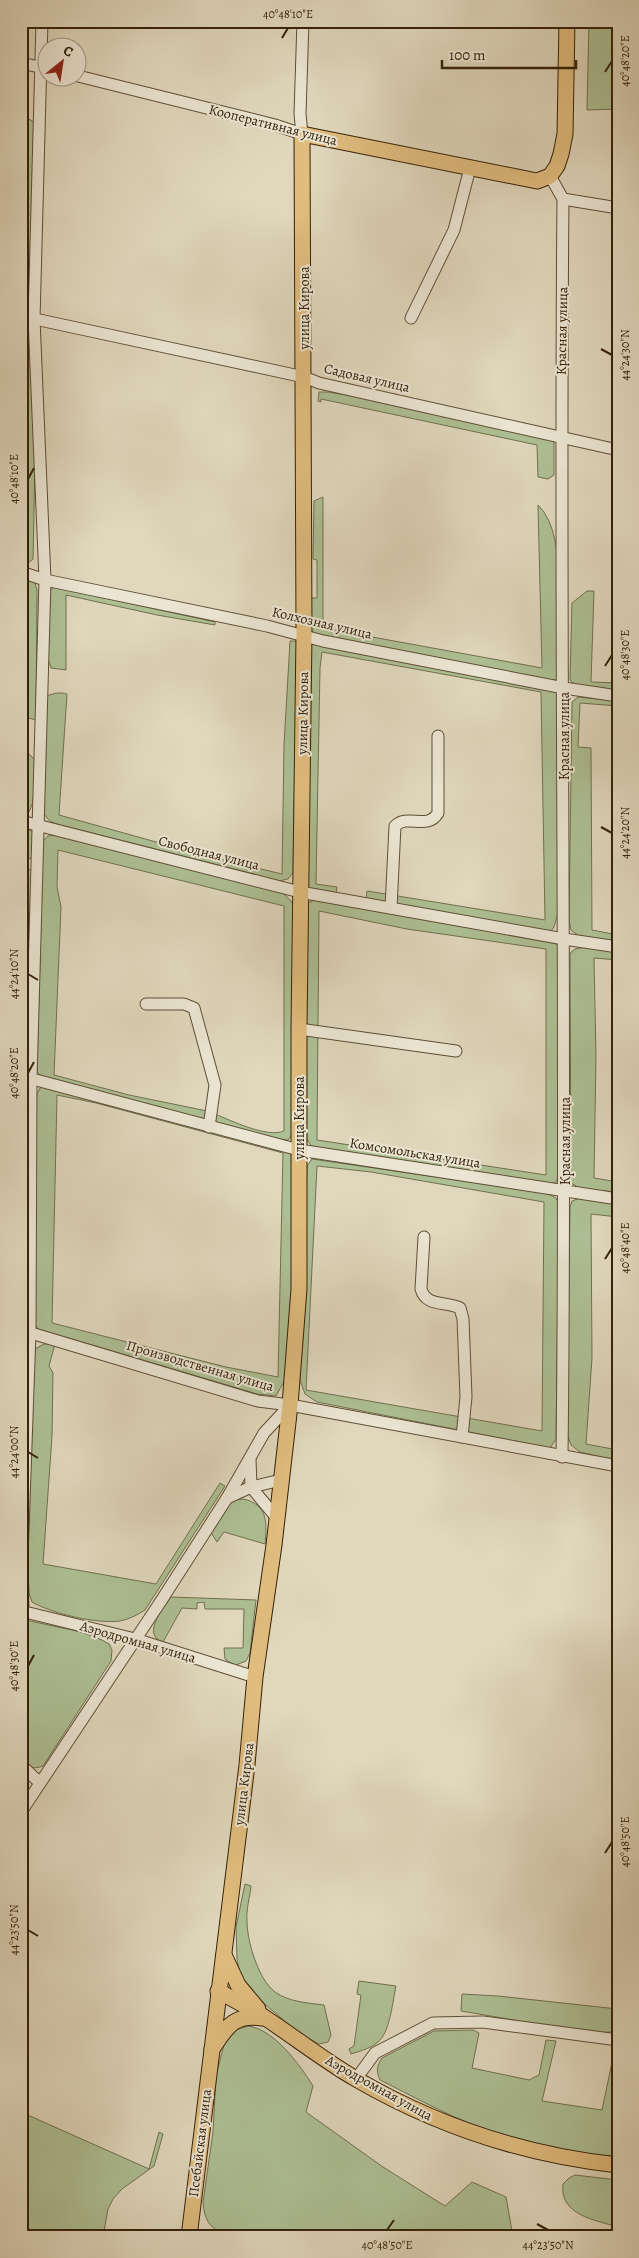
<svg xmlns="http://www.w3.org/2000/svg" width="639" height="2258" font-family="Alegreya,serif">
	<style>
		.green { fill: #adbf94; stroke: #70704e; fill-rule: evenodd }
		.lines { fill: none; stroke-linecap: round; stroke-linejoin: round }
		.minor-casing { stroke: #5f4e35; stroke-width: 13 }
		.major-casing { stroke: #342108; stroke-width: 17 }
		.minor { stroke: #ebe5d3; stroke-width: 11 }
		.major { stroke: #e0bc7e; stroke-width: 15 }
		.ticks { fill: none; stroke: #342108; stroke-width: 2 }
		.labels { text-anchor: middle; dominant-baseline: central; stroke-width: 4; stroke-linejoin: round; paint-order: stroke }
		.street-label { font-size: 14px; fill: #342108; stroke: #ebe5d3 }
		.neatline { fill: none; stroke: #342108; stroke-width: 2 }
		.ticks-label { font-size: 12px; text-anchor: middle; fill: #342108 }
	</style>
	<rect width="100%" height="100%" fill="#e0d7bc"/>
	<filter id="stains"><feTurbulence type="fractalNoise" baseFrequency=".004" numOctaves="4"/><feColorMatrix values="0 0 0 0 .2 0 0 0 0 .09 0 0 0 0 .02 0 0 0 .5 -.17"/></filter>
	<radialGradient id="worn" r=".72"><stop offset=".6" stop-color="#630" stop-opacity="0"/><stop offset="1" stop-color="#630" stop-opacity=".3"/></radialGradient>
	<!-- green -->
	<g class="green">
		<polygon points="589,21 618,21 618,109 587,110"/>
		<polygon points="21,114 35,123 30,306 22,308"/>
		<polygon points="21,364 33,366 35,461 33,559 27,564 21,564"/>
		<polygon points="319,392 328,392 371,399 552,440 554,443 554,475 548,479 538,477 537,445 321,399 321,402 318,401"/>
		<path d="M323,497v131l219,40 -4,-163c35,34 13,127 21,175l-20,-1 -65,-11 -162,-35 -3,-35h8v-38l-4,-1 1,-58z"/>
		<polygon points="21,576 34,580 37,590 36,720 21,716"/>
		<polygon points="54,587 215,622 215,625 157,615 66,595 66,670 51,668 48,659 49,592"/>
		<polygon points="587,591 594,591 591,682 618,683 618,693 574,684 570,680 572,603"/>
		<path d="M290,641h7l-4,232 -5,6 -9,2 -215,-55c-12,-3 -18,-5 -22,-18l5,-112c7,-3 13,-4 20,-2l-8,121 144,40 79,19 2,-129z"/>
		<polygon points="309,643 558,689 558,913 554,927 550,932 366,899 367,891 545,920 541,692 322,652 320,668 316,884 337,887 336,893 308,888"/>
		<polygon points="578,697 618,701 618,706 580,703 578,747 591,748 592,930 618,935 618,942 579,936 571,930 569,920 572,702"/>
		<polygon points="21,751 27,752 35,760 33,802 29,812 21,814"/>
		<path d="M29,830l4,2 -1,26 -4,1c-8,-7 -9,-19 -4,-28z"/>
		<path d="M55,835l227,57 9,9 5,9 -3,224 -5,6 -12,-1 -59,-16 -3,-4 1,-5c17,7 52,24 69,17v-225l-226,-56 -1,37 4,20 -7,168 75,20 78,16 -2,7 -5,2 -156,-43 -7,-4 6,-232 5,-5z"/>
		<polygon points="21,863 33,872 26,1065 21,1070"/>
		<path d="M315,900l238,41 6,6v228l-3,7 -8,3 -236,-38 -7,-11 3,-233zM319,911l88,18 139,20v226l-229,-35z"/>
		<polygon points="585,947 618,951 618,960 594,958 596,1056 594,1178 618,1182 618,1192 581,1189 571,1183 570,953 575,949"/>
		<polygon points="21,1081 26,1084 25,1318 21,1324"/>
		<path d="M47,1086l246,67 -2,179 -5,46 -10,18 -19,-2 -219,-65 -3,-5 -1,-193 3,-37 3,-6zM57,1095l39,8 187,50 -5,224 -52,-10 -174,-44z"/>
		<path d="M312,1159l234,34 10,5 3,6 -3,235 -6,9 -233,-46 -12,-8 -5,-14 7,-214zM317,1166l54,6 173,30 -2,229 -236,-41z"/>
		<polygon points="580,1198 618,1203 618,1217 591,1214 592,1358 586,1444 618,1450 618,1461 580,1452 571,1445 567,1434 570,1207 572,1201"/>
		<path d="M44,1344h11l-6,22 4,7 -1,63 -9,128 113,20 64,-101 5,3 -80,124c-8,5 -15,9 -25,11 -23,3 -67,-7 -88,-19l-3,-9 -2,-47 8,-197z"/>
		<path d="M243,1499c25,5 24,24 22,45l-41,-12 -7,10 -7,-11 22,-31z"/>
		<path d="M171,1597l85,3 -6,53 -4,8 -10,4 -7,-3 -4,-3 -1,-11h19l1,-39h-39l-1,-7 -7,1v6l-15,-1 -19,34c-22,-7 0,-34 8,-45z"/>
		<path d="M21,1619l60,13 21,8 7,4 3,6 -1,11 -68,105c-10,4 -14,1 -22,-7z"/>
		<path d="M245,1884l6,2c-1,11 -5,23 -4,35 0,20 11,58 28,71 14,10 33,11 49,13l7,30 -3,7 -9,2 -19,-10 -39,-33 -19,-19 -5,-23 -1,-32z"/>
		<path d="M359,1981l37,5c-3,14 -6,44 -16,54 -7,8 -20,11 -29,14l-2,-5 5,-3 7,-51 -4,-1z"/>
		<polygon points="462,1994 498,1996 618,2009 618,2029 610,2032 591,2033 461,2011"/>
		<path d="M248,2026c26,3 52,39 65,60l-7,26 77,55 62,39 27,-24 34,15 7,40h-253c-29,-3 -55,2 -57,-35l10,-70 3,-56 8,-32 12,-14z"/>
		<path d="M473,2030l6,3 -7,35 57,12 10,-5 7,-35 10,1 -14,60 60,9 12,-57h4v104c-47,-4 -98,-13 -142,-31 -33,-13 -64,-30 -96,-46 -4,-9 -3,-15 2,-22l52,-27z"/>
		<polygon points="21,2112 149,2169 159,2132 163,2134 154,2166 122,2189 113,2199 108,2209 103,2237 21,2237"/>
		<path d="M575,2175l43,5v47c-23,-7 -59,-12 -55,-43l6,-6z"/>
	</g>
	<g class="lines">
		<!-- minor casing -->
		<g class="minor-casing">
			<g id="minor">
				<polyline points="21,63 48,69"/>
				<polyline points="78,76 275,125 302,134 300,114 303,21"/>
				<path d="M550,176l13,23c-4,419 4,839 -1,1258"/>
				<polyline points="563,199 618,208"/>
				<polyline points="21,316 304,377 319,383 618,450"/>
				<polyline points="411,318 454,230 470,168"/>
				<polyline points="21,572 45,580 267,626 323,641 564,688 618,696"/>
				<polyline points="21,821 300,892 564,939 618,947"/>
				<path d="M391,908l4,-82c13,-13 32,5 43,-13v-77"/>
				<polyline points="146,1004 184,1004 194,1008 215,1085 209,1127"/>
				<polyline points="299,1029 456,1051"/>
				<polyline points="21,1076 299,1150 618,1199"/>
				<path d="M424,1237l-3,52c5,18 24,12 39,19l3,11 3,78 -4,40"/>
				<polyline points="21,1330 258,1401 290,1405 618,1466"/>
				<polyline points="250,1459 251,1487 276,1517"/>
				<polyline points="227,1498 251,1487 281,1480"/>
				<polyline points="21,1611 135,1639 255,1677"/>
				<polyline points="23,1611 22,1558 30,1332 31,1079 45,580 34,319 42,21"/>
				<polyline points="21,1765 40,1783"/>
				<polyline points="21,1812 161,1601 227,1498 264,1433 290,1405"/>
				<polyline points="356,2079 375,2053 433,2023 483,2022 618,2040"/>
			</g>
		</g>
		<!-- major casing -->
		<g class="major-casing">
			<g id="major">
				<polyline points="224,1955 238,1985 258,2009"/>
				<path d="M218,1991c17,9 34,18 49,28 30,20 58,42 89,60 81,47 169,76 262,86"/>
				<path d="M212,2049c15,-22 21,-35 50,-31"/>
				<polyline points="189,2237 247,1765 255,1677 274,1545 290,1405 299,1289 299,1029 304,634 302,134 537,181 550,176 557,166 561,154 565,134 567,21"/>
			</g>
		</g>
		<!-- minor -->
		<use href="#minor" class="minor"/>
		<!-- major -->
		<use href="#major" class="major"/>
	</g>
	<!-- ticks -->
	<path class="ticks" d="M282,38l6,-10M605,72l7,-11M601,349l11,6M28,479l6,-11M605,666l7,-11M601,827l11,6M28,974l10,6M28,1073l6,-11M605,1259l7,-11M28,1452l10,6M28,1666l6,-11M605,1853l7,-11M28,1930l10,6M537,2224l11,6M387,2230l7,-10"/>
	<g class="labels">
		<!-- street labels -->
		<g class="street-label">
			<text transform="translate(273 125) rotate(14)">Кооперативная улица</text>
			<text transform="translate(304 308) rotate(-90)">улица Кирова</text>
			<text transform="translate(562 331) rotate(-89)">Красная улица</text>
			<text transform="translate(367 378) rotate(13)">Садовая улица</text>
			<text transform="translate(322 623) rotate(13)">Колхозная улица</text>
			<text transform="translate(303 713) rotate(-89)">улица Кирова</text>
			<text transform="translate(564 736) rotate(-90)">Красная улица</text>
			<text transform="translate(209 853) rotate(14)">Свободная улица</text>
			<text transform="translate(299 1118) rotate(-90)">улица Кирова</text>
			<text transform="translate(565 1141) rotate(-90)">Красная улица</text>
			<text transform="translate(415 1153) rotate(9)">Комсомольская улица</text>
			<text transform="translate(200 1366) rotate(16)">Производственная улица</text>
			<text transform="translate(138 1642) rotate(16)">Аэродромная улица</text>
			<text transform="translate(244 1784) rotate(-83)">улица Кирова</text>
			<text transform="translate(379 2088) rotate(29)">Аэродромная улица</text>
			<text transform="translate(200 2143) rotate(-83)">Псебайская улица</text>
		</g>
	</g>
	<!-- margin -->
	<rect width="639" height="2258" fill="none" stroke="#e0d7bc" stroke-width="55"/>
	<!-- north arrow -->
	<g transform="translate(62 62) rotate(30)"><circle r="24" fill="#ebe5d3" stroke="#a29782"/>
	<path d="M0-4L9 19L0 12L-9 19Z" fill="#8f2418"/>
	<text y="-8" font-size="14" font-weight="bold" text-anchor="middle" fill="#342108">С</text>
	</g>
	<!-- scale -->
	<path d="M442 60v8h134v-8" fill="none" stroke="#342108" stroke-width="2.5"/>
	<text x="449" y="60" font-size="15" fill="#342108" stroke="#ebe5d3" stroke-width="4" paint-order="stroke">100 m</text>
	<rect x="28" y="28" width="584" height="2202" class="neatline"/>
	<g class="ticks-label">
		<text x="288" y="18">40°48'10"E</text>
		<text transform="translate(625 61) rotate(-90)" y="4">40°48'20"E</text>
		<text transform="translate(625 355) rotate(-90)" y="4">44°24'30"N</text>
		<text transform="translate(14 479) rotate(-90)" y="4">40°48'10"E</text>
		<text transform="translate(625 655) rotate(-90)" y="4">40°48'30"E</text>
		<text transform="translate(625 833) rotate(-90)" y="4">44°24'20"N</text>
		<text transform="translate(14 974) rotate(-90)" y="4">44°24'10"N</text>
		<text transform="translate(14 1073) rotate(-90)" y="4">40°48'20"E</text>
		<text transform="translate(625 1248) rotate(-90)" y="4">40°48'40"E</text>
		<text transform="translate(14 1452) rotate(-90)" y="4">44°24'00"N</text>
		<text transform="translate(14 1666) rotate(-90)" y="4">40°48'30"E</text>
		<text transform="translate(625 1842) rotate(-90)" y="4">40°48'50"E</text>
		<text transform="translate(14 1930) rotate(-90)" y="4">44°23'50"N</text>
		<text x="387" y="2249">40°48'50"E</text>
		<text x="548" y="2249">44°23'50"N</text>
	</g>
	<rect width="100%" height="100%" filter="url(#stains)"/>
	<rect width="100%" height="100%" fill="url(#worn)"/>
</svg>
